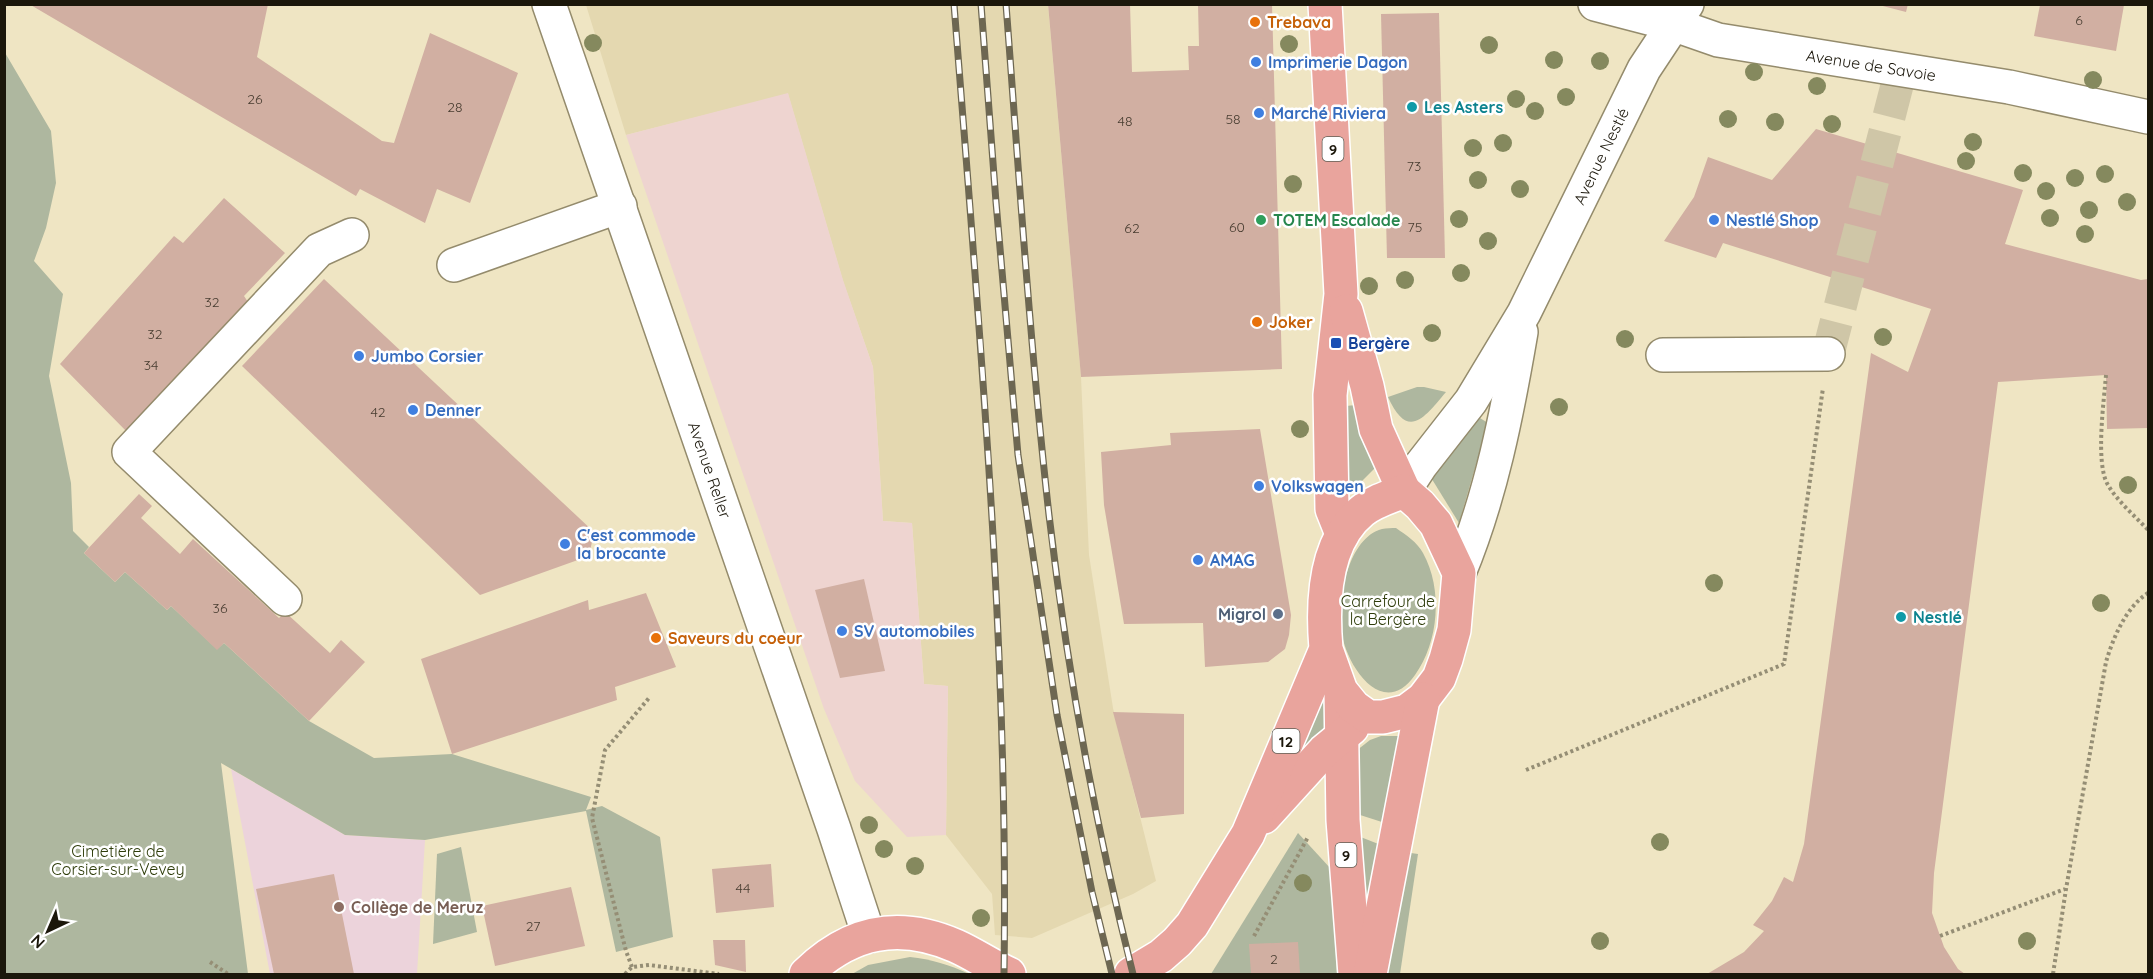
<svg xmlns="http://www.w3.org/2000/svg" width="2153" height="979" font-family="Quicksand,sans-serif">
	<style>
		.built { fill: #e4d8b0 }
		.industrial { fill: #eed4d0 }
		.education { fill: #ecd3db }
		.green { fill: #aeb79f }
		.building { fill: #d1afa2 }
		.lines { fill: none; stroke-linecap: round; stroke-linejoin: round }
		.minor-tunnel { stroke: #cfc6a7; stroke-width: 33; stroke-dasharray: 33 16; stroke-linecap: butt }
		.minor-casing { stroke: #948b6c; stroke-width: 36 }
		.major-casing { stroke: #fff; stroke-width: 36 }
		.path { stroke: #958e75; stroke-width: 4; stroke-dasharray: 3 3; stroke-linecap: butt }
		.minor { stroke: #fff; stroke-width: 33 }
		.major { stroke: #e9a49d; stroke-width: 33 }
		.rail-casing { stroke: #6d6752; stroke-width: 7 }
		.rail { stroke: #fff; stroke-width: 4.5; stroke-dasharray: 14; stroke-linecap: butt }
		.tree { fill: #85895e }
		.food-dot { fill: #e8710a; stroke: #fff; stroke-width: 2 }
		.shop-dot { fill: #3f7fe0; stroke: #fff; stroke-width: 2 }
		.culture-dot { fill: #0f9aa8; stroke: #fff; stroke-width: 2 }
		.leisure-dot { fill: #2e9e5b; stroke: #fff; stroke-width: 2 }
		.transit-dot { fill: #1a4fb4; stroke: #fff; stroke-width: 2 }
		.service-dot { fill: #5c6f8a; stroke: #fff; stroke-width: 2 }
		.education-dot { fill: #8d6e63; stroke: #fff; stroke-width: 2 }
		.labels { text-anchor: middle; dominant-baseline: central; stroke-width: 5; stroke-linejoin: round; paint-order: stroke }
		.number-label { font-size: 14px; fill: #483d31 }
		.shield { fill: #fff; stroke: #5f5d54; stroke-width: 1.5 }
		.shield-label { font-size: 15px; font-weight: bold; fill: #1b170b }
		.food-label { font-size: 16px; font-weight: bold; fill: #c56008; stroke: #fff; text-anchor: start }
		.shop-label { font-size: 16px; font-weight: bold; fill: #366cbe; stroke: #fff; text-anchor: start }
		.street-label { font-size: 16px; fill: #1b170b; stroke: #fff }
		.culture-label { font-size: 16px; font-weight: bold; fill: #0d838f; stroke: #fff; text-anchor: start }
		.leisure-label { font-size: 16px; font-weight: bold; fill: #27864d; stroke: #fff; text-anchor: start }
		.transit-label { font-size: 16px; font-weight: bold; fill: #164399; stroke: #fff; text-anchor: start }
		.park-label { font-size: 16px; fill: #2f3d0b; stroke: #fff }
		.service-label { font-size: 16px; font-weight: bold; fill: #4e5e75; stroke: #fff; text-anchor: end }
		.education-label { font-size: 16px; font-weight: bold; fill: #785e54; stroke: #fff; text-anchor: start }
	</style>
	<rect width="100%" height="100%" fill="#efe5c3"/>
	<!-- built -->
	<polygon class="built" points="586,5 1048,5 1081,377 1089,555 1113,708 1156,881 1133,894 1032,938 995,935 992,894 946,835 948,686 924,684 912,523 883,521 873,367 843,281 788,94 626,135"/>
	<!-- industrial -->
	<polygon class="industrial" points="788,93 843,280 873,367 883,521 912,523 924,684 948,686 946,835 907,837 855,781 824,709 626,135"/>
	<!-- education -->
	<polygon class="education" points="231,769 345,835 425,840 417,974 270,974"/>
	<!-- green -->
	<g class="green">
		<polygon points="4,51 51,131 56,183 46,228 34,261 63,294 49,376 71,483 73,531 89,547 84,553 115,582 125,572 167,610 171,606 217,649 224,643 309,721 374,758 452,754 591,797 586,810 602,806 660,837 673,937 616,952 586,811 425,840 345,835 221,763 248,974 5,974"/>
		<path d="M1417,387h7l22,5c-22,26 -38,49 -58,5z"/>
		<polygon points="1356,405 1375,468 1348,495 1346,406"/>
		<polygon points="1475,415 1488,423 1459,523 1430,476"/>
		<path d="M1396,528c10,7 21,14 27,25 20,36 16,89 -8,122 -33,47 -71,-12 -74,-47 -3,-30 7,-90 41,-99 4,-1 10,-1 14,-1z"/>
		<polygon points="1324,692 1326,730 1303,754 1298,743"/>
		<polygon points="1381,736 1402,736 1385,823 1357,814 1356,751 1370,740"/>
		<polygon points="1298,833 1331,869 1337,974 1211,974"/>
		<polygon points="1358,836 1381,845 1366,938"/>
		<polygon points="461,847 477,932 433,944 437,854"/>
		<polygon points="1404,852 1418,854 1400,974 1387,974"/>
		<path d="M910,957c21,2 40,8 59,17h-117l16,-9z"/>
	</g>
	<!-- building -->
	<g class="building">
		<polygon points="29,4 268,4 257,57 382,141 394,143 430,33 518,73 470,203 437,189 425,223 360,189 356,196"/>
		<polygon points="1048,4 1130,4 1132,72 1189,70 1188,46 1199,46 1198,4 1272,4 1282,369 1081,377"/>
		<polygon points="1875,4 1908,4 1906,12"/>
		<polygon points="2040,5 2124,5 2116,51 2034,36"/>
		<polygon points="1439,13 1445,258 1387,258 1381,14"/>
		<polygon points="1816,129 2023,190 2005,244 2141,280 2148,279 2148,428 2107,429 2106,375 1998,382 1934,873 1932,913 1944,947 1958,969 1965,974 1707,974 1744,952 1764,931 1753,925 1772,901 1784,877 1793,882 1804,844 1871,353 1908,372 1931,309 1723,243 1716,258 1664,241 1694,197 1708,157 1772,180"/>
		<polygon points="224,198 285,253 244,296 250,305 130,435 60,364 174,236 183,243"/>
		<polygon points="324,279 594,532 589,556 480,595 242,366"/>
		<polygon points="1260,429 1291,615 1289,635 1285,649 1268,662 1205,667 1203,623 1124,624 1104,505 1101,452 1171,445 1170,433"/>
		<polygon points="139,494 152,506 141,518 180,554 193,539 279,618 285,612 330,653 341,640 365,662 309,721 224,643 217,650 171,606 167,610 125,572 115,582 84,553"/>
		<polygon points="864,579 885,671 840,678 815,590"/>
		<polygon points="646,593 676,667 615,687 617,700 452,754 421,659 588,600 589,610"/>
		<polygon points="1113,712 1184,714 1184,814 1141,818"/>
		<polygon points="771,864 774,907 716,913 712,869"/>
		<polygon points="334,874 354,974 274,974 256,889"/>
		<polygon points="571,887 585,946 495,966 482,906"/>
		<polygon points="713,940 745,940 746,972 715,965"/>
		<polygon points="1298,942 1300,974 1251,974 1249,944"/>
	</g>
	<g class="lines">
		<!-- minor-tunnel -->
		<polyline class="minor-tunnel" points="1828,354 1901,70"/>
		<!-- minor casing -->
		<g class="minor-casing">
			<g id="minor">
				<polyline points="549,4 834,829 869,936"/>
				<polyline points="1595,4 1672,24 1718,40 2009,87 2148,117"/>
				<polyline points="454,265 620,206"/>
				<polyline points="1663,355 1828,354"/>
				<polyline points="1404,491 1421,465 1471,401 1524,313 1644,69 1687,4"/>
				<path d="M1459,573c32,-77 48,-159 62,-241"/>
				<polyline points="285,599 129,452 319,250 352,235"/>
			</g>
		</g>
		<!-- major casing -->
		<g class="major-casing">
			<g id="major">
				<polyline points="1325,4 1341,294 1330,395 1332,509 1342,534"/>
				<polyline points="1346,311 1367,386 1376,429 1404,491"/>
				<polyline points="1341,691 1343,820 1355,974"/>
				<polyline points="1264,817 1324,751 1352,728"/>
				<path d="M806,974c44,-43 93,-53 150,-28 18,8 35,20 53,28"/>
				<path d="M1131,974l30,-18 16,-14 15,-17 56,-91 78,-185c-4,-46 -2,-107 36,-138 12,-10 28,-14 42,-20l16,14 16,19 23,49 -5,57 -8,29 -7,19 -16,21 -16,12 -24,6h-15l-14,-10 -13,-16 -15,-42"/>
				<polyline points="1370,974 1423,699"/>
			</g>
		</g>
		<!-- path -->
		<g class="path">
			<path d="M2106,375c-2,26 -11,89 2,110 10,17 27,31 40,45"/>
			<polyline points="1526,770 1784,664 1823,388"/>
			<polyline points="1254,936 1308,837"/>
			<polyline points="1940,936 2065,889"/>
			<polyline points="210,962 228,974"/>
			<polyline points="632,967 626,951 592,818 605,750 649,698"/>
			<polyline points="625,974 632,967 649,965 719,974"/>
			<path d="M2053,974l13,-85 40,-227c7,-24 20,-55 42,-69"/>
		</g>
		<!-- minor -->
		<use href="#minor" class="minor"/>
		<!-- major -->
		<use href="#major" class="major"/>
		<!-- rail casing -->
		<g class="rail-casing">
			<g id="rail">
				<path d="M954,4c25,323 55,647 50,970"/>
				<polyline points="981,4 996,202 1018,455 1057,715 1092,892 1112,974"/>
				<path d="M1006,4c13,171 24,341 43,511 18,154 46,309 84,459"/>
			</g>
		</g>
		<!-- rail -->
		<use href="#rail" class="rail"/>
	</g>
	<!-- trees -->
	<g class="tree">
		<circle cx="593" cy="43" r="9"/>
		<circle cx="1289" cy="44" r="9"/>
		<circle cx="1489" cy="45" r="9"/>
		<circle cx="1554" cy="60" r="9"/>
		<circle cx="1600" cy="61" r="9"/>
		<circle cx="1754" cy="72" r="9"/>
		<circle cx="2093" cy="80" r="9"/>
		<circle cx="1817" cy="86" r="9"/>
		<circle cx="1566" cy="97" r="9"/>
		<circle cx="1516" cy="99" r="9"/>
		<circle cx="1535" cy="111" r="9"/>
		<circle cx="1728" cy="119" r="9"/>
		<circle cx="1775" cy="122" r="9"/>
		<circle cx="1832" cy="124" r="9"/>
		<circle cx="1973" cy="142" r="9"/>
		<circle cx="1503" cy="143" r="9"/>
		<circle cx="1473" cy="148" r="9"/>
		<circle cx="1966" cy="161" r="9"/>
		<circle cx="2023" cy="173" r="9"/>
		<circle cx="2105" cy="174" r="9"/>
		<circle cx="2075" cy="178" r="9"/>
		<circle cx="1478" cy="180" r="9"/>
		<circle cx="1293" cy="184" r="9"/>
		<circle cx="1520" cy="189" r="9"/>
		<circle cx="2046" cy="191" r="9"/>
		<circle cx="2127" cy="202" r="9"/>
		<circle cx="2089" cy="210" r="9"/>
		<circle cx="2050" cy="218" r="9"/>
		<circle cx="1459" cy="219" r="9"/>
		<circle cx="2085" cy="234" r="9"/>
		<circle cx="1488" cy="241" r="9"/>
		<circle cx="1461" cy="273" r="9"/>
		<circle cx="1405" cy="280" r="9"/>
		<circle cx="1369" cy="286" r="9"/>
		<circle cx="1432" cy="333" r="9"/>
		<circle cx="1883" cy="337" r="9"/>
		<circle cx="1625" cy="339" r="9"/>
		<circle cx="1559" cy="407" r="9"/>
		<circle cx="1300" cy="429" r="9"/>
		<circle cx="2128" cy="485" r="9"/>
		<circle cx="1714" cy="583" r="9"/>
		<circle cx="2101" cy="603" r="9"/>
		<circle cx="869" cy="825" r="9"/>
		<circle cx="1660" cy="842" r="9"/>
		<circle cx="884" cy="849" r="9"/>
		<circle cx="915" cy="866" r="9"/>
		<circle cx="1303" cy="883" r="9"/>
		<circle cx="981" cy="918" r="9"/>
		<circle cx="1600" cy="941" r="9"/>
		<circle cx="2027" cy="941" r="9"/>
	</g>
	<!-- markers -->
	<g class="food-dot">
		<circle cx="1255" cy="22" r="6"/>
		<circle cx="1257" cy="322" r="6"/>
		<circle cx="656" cy="638" r="6"/>
	</g>
	<g class="shop-dot">
		<circle cx="1256" cy="62" r="6"/>
		<circle cx="1259" cy="113" r="6"/>
		<circle cx="1714" cy="220" r="6"/>
		<circle cx="359" cy="356" r="6"/>
		<circle cx="413" cy="410" r="6"/>
		<circle cx="1259" cy="486" r="6"/>
		<circle cx="565" cy="544" r="6"/>
		<circle cx="1198" cy="560" r="6"/>
		<circle cx="842" cy="631" r="6"/>
	</g>
	<g class="culture-dot">
		<circle cx="1412" cy="107" r="6"/>
		<circle cx="1901" cy="617" r="6"/>
	</g>
	<circle class="leisure-dot" cx="1261" cy="220" r="6"/>
	<rect class="transit-dot" x="1330" y="337" width="12" height="12" rx="3"/>
	<circle class="service-dot" cx="1278" cy="614" r="6"/>
	<circle class="education-dot" cx="339" cy="907" r="6"/>
	<g class="labels">
		<!-- number labels -->
		<g class="number-label">
			<text x="2079" y="20">6</text>
			<text x="255" y="99">26</text>
			<text x="455" y="107">28</text>
			<text x="1233" y="119">58</text>
			<text x="1125" y="121">48</text>
			<text x="1414" y="166">73</text>
			<text x="1237" y="227">60</text>
			<text x="1415" y="227">75</text>
			<text x="1132" y="228">62</text>
			<text x="212" y="302">32</text>
			<text x="155" y="334">32</text>
			<text x="151" y="365">34</text>
			<text x="378" y="412">42</text>
			<text x="220" y="608">36</text>
			<text x="743" y="888">44</text>
			<text x="533" y="926">27</text>
			<text x="1274" y="959">2</text>
		</g>
		<!-- shield labels -->
		<g class="shield">
			<rect x="1322.5" y="137" width="21" height="24" rx="4.5"/>
			<rect x="1272.5" y="729" width="27" height="24" rx="4.5"/>
			<rect x="1335.5" y="843" width="21" height="24" rx="4.5"/>
		</g>
		<g class="shield-label">
			<text x="1333" y="149">9</text>
			<text x="1286" y="741">12</text>
			<text x="1346" y="855">9</text>
		</g>
		<!-- food labels -->
		<g class="food-label">
			<text x="1267" y="22">Trebava</text>
			<text x="1269" y="322">Joker</text>
			<text x="668" y="638">Saveurs du coeur</text>
		</g>
		<!-- shop labels -->
		<g class="shop-label">
			<text x="1268" y="62">Imprimerie Dagon</text>
			<text x="1271" y="113">Marché Riviera</text>
			<text x="1726" y="220">Nestlé Shop</text>
			<text x="371" y="356">Jumbo Corsier</text>
			<text x="425" y="410">Denner</text>
			<text x="1271" y="486">Volkswagen</text>
			<text x="577" y="535">C'est commode<tspan x="577" dy="18">la brocante</tspan></text>
			<text x="1210" y="560">AMAG</text>
			<text x="854" y="631">SV automobiles</text>
		</g>
		<!-- street labels -->
		<g class="street-label">
			<text transform="translate(1871 65) rotate(9)">Avenue de Savoie</text>
			<text transform="translate(1601 156) rotate(-64)">Avenue Nestlé</text>
			<text transform="translate(710 470) rotate(71)">Avenue Reller</text>
		</g>
		<!-- culture labels -->
		<g class="culture-label">
			<text x="1424" y="107">Les Asters</text>
			<text x="1913" y="617">Nestlé</text>
		</g>
		<!-- leisure labels -->
		<g class="leisure-label">
			<text x="1273" y="220">TOTEM Escalade</text>
		</g>
		<!-- transit labels -->
		<g class="transit-label">
			<text x="1348" y="343">Bergère</text>
		</g>
		<!-- park labels -->
		<g class="park-label">
			<text x="1388" y="601">Carrefour de<tspan x="1388" dy="18">la Bergère</tspan></text>
			<text x="118" y="851">Cimetière de<tspan x="118" dy="18">Corsier-sur-Vevey</tspan></text>
		</g>
		<!-- service labels -->
		<g class="service-label">
			<text x="1266" y="614">Migrol</text>
		</g>
		<!-- education labels -->
		<g class="education-label">
			<text x="351" y="907">Collège de Meruz</text>
		</g>
	</g>
	<!-- border -->
	<rect width="2153" height="979" fill="none" stroke="#1b170b" stroke-width="12"/>
	<!-- north arrow -->
	<g transform="translate(48 931) rotate(224)" stroke="#ffffff" stroke-width="4.5" paint-order="stroke">
	<path d="M0-4.5L10 22L0 15L-10 22Z" fill="#1b170b"/>
	<text y="-9" font-size="16" font-weight="bold" text-anchor="middle" fill="#1b170b">N</text>
	</g>
</svg>
